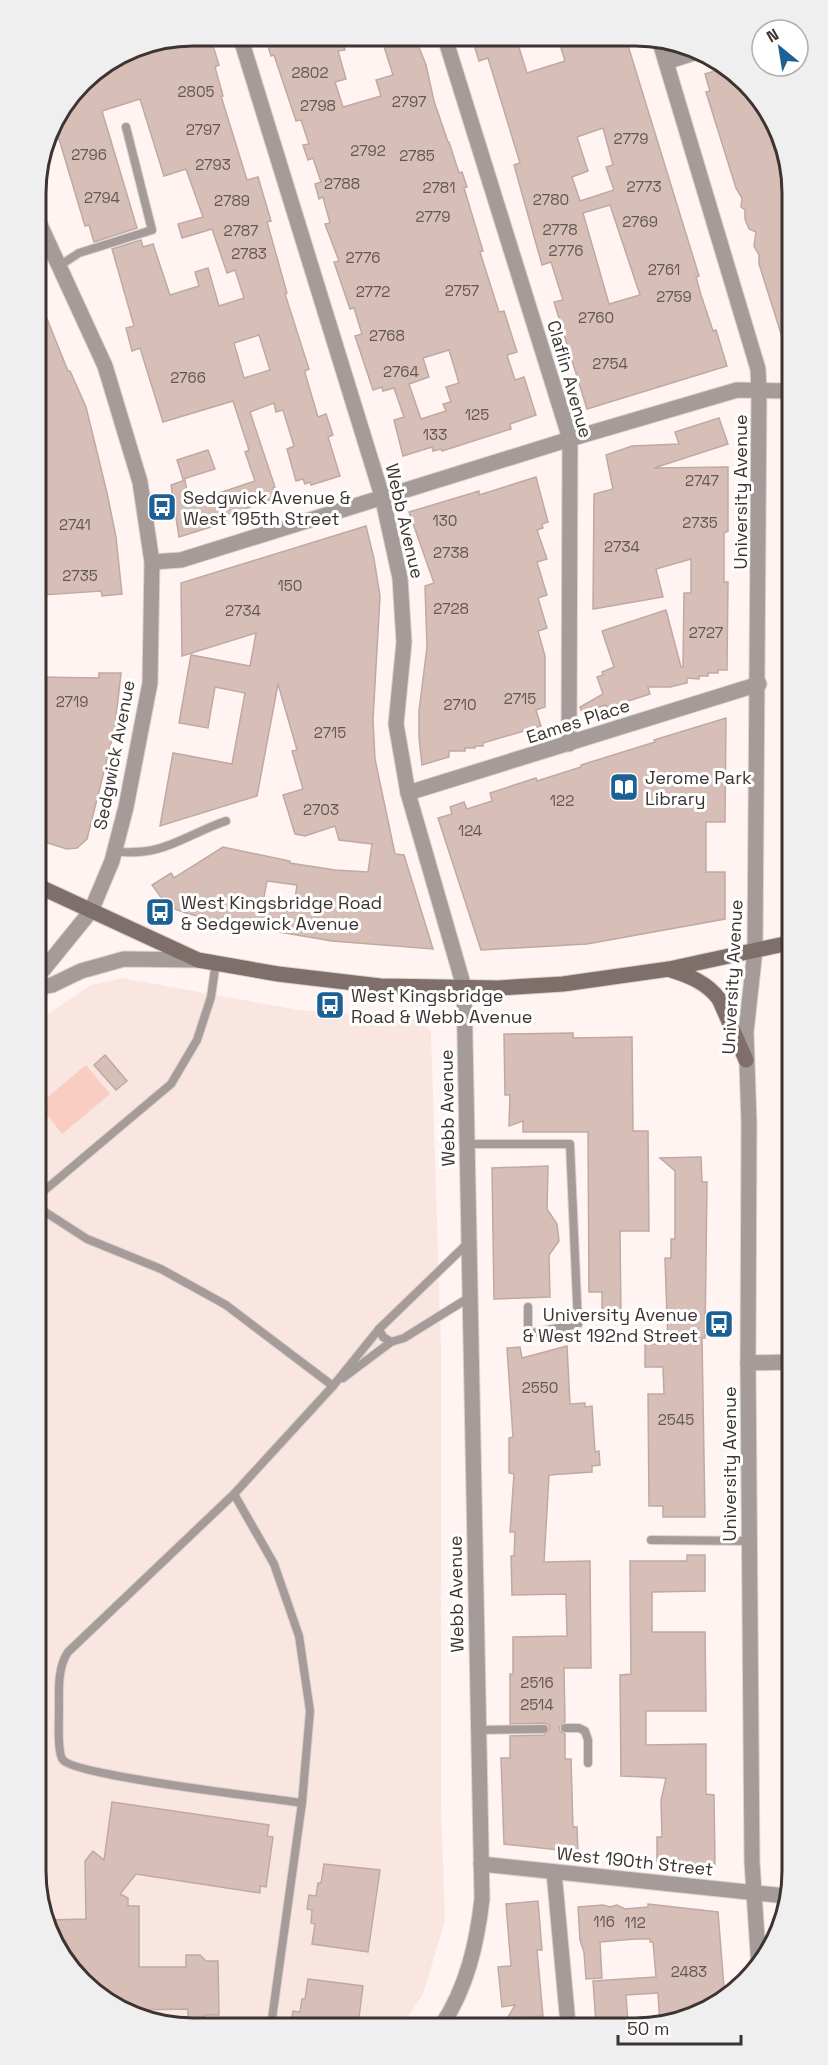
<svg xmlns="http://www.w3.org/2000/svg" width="828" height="2065" font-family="'Space Grotesk',sans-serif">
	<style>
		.built { fill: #fae6e0 }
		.green { fill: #f9cdc1 }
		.building { fill: #d7bfb8; stroke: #c0a9a2; stroke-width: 1.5; fill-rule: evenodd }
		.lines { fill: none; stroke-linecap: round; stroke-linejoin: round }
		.service-casing { stroke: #dcd1cf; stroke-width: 10 }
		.minor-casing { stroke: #dcd1cf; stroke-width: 17 }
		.tertiary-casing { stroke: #dcd1cf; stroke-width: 17 }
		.secondary-casing { stroke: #dcd1cf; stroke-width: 17 }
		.service { stroke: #a59b98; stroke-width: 8 }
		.minor { stroke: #a59b98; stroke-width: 15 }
		.tertiary { stroke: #a59b98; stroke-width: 15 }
		.secondary { stroke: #7e6f6b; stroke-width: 15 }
		.labels { text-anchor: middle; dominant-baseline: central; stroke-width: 6; stroke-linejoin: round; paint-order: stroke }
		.number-label { font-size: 15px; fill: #645753 }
		.street-label { font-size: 18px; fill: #3d3431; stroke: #fff }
		.poi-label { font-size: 18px; fill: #3d3431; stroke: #fff; text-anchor: start }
		.rim { fill: none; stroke: #3d3431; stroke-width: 3 }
	</style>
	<rect width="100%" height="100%" fill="#fff4f2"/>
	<!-- built -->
	<polygon class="built" points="122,978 298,1010 422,1019 431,1032 441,1347 441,1805 445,1921 423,1994 403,2025 163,2026 82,1983 41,1912 39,1020 91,985"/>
	<!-- green -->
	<polygon class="green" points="86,1065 110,1094 62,1134 39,1104"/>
	<!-- building -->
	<g class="building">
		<path d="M194,36h16l9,29 -4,2 8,29h-2l26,84 11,-3 13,44 -4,1 20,71 -2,1 24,75 -4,2v2l13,44 8,-3 7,21 -5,2 12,39 -29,9 -1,-3 -5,2 -2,-5 -7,2 -9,-32 7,-3 -11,-36 -7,2 -2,-9 -24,9 25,75 -2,1 3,10 -51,18 2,6 -48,15 -8,-52 14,-5 4,23 66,-22 -10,-29 4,-2 -16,-49 -70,21 -23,-74 -8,3 -6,-23 8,-2 -22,-77 29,-9 2,7 10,-3 17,51 29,-9 -4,-14 13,-4 11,38 25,-8 -9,-28 -8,3 -15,-44 -30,9 -4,-14 25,-7 -17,-48 -22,7 -24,-77 -38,12 35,117 -43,14 -5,-17 -4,1 -26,-87 -12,4 5,-19 37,-49 45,-27zM259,335l11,35 -26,8 -10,-35z"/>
		<path d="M265,36l54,1 1,4 21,-4 4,13 -7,1 8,28 -11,3 8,25 38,-11 -5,-16 17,-5 -12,-38h34l11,28 8,36 14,41h1l10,31 3,-1 5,15 -3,1 19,63 -3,1 19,60 5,-1 13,41 -10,3 8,25 9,-3 12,38 -26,9 1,5 -69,22 -1,-2 -8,2 -1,-4 -29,9 -9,-36 10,-3 -10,-29 -11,3 -1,-4 -9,3 -18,-54 7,-2 -8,-26 -4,1 -16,-47 5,-1 -14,-37 5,-1 -7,-26 -4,2 -4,-15 6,-2 -8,-24 -5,2 -5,-15 6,-1 -8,-24 -5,1 -22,-66 -3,1zM449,350l10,33 -13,4 5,15 -8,2 3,7 -25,8 -12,-35 20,-7 -6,-19z"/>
		<path d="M472,38h44l11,35 38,-12 -7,-23 68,1 73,237 -3,1 5,18 12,36 3,-1 11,36 -140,43 -33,-107 9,-2 -12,-38 -9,3 -28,-100 6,-2 -32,-105 -9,3zM603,128l10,37 -7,2 8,23 -34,11 -8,-24 16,-6 -11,-34zM610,205l30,90 -31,9 -26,-91z"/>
		<polygon points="724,68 739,75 787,153 787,343 784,343 759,264 759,255 754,246 756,232 749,229 745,219 745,210 741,207 742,198 736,188 706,92 710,91 705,74"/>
		<polygon points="37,294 68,371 70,371 86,407 107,493 116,537 122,594 102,596 101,591 42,595 37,553 37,384 43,382 37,360"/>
		<polygon points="719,418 728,444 654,468 728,467 728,531 724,533 724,582 728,582 727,670 718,670 718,673 708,673 708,676 699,676 699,679 687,678 687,683 670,687 648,687 650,694 607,708 606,705 582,712 580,707 603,694 597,677 603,675 602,672 614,667 602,631 666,610 681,667 683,667 684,593 691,593 691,559 656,569 663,597 593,609 594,494 613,489 606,455 632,446 679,444 675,432"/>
		<polygon points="208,450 215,469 183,479 177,460"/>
		<polygon points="536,477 548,522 542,524 543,528 537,530 547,559 537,562 547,595 538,598 547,628 538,631 545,656 545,707 536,710 541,726 483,743 483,746 475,746 475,748 465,748 465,751 449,751 449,757 422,765 419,737 419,711 427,647 425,586 434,583 409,512 479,491 479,495"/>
		<path d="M366,526l8,33 6,37 -7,124 2,39 20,95 9,1 29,94 -101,-8 -111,-19 -32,-8 -14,-5 -12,-9 -11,-15 19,-12 3,5 49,-31 67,14v2l45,7 33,2 4,-28 -33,-4 -4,-14 -30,10 -10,-2 -12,-39 20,-6 -11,-38 5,-1 -19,-66 -21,112 -97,30 13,-73 59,11 13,-71 -30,-6 -7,41 -29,-5 12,-68 59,11 6,-33 -74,23 -1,-73zM267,881l30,4 -4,27 -31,-5z"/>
		<polygon points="99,673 121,673 115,727 87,839 77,848 67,849 38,840 38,677 99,678"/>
		<polygon points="726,718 725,822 706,822 706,872 725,872 725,919 587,944 481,950 438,818 452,814 450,807 464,802 467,809 492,801 490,793 536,778 537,781 581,767 581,765 655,742 654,740"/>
		<polygon points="573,1033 573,1038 632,1037 633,1131 648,1131 649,1231 620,1231 621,1319 602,1318 602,1292 589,1292 588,1132 523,1132 523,1121 509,1126 510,1095 505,1095 504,1034"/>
		<polygon points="105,1055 127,1081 116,1090 94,1065"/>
		<polygon points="701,1157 702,1182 707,1182 705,1338 702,1338 705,1517 663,1517 663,1506 649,1506 648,1394 664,1394 663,1367 645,1367 645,1344 668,1344 665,1258 671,1258 671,1239 675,1239 675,1171 660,1158"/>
		<polygon points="548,1166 547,1209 557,1224 559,1241 549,1255 550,1297 494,1299 492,1168"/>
		<polygon points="567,1346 570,1404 585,1403 585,1407 592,1406 595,1452 599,1451 600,1465 592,1466 592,1472 549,1475 544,1562 590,1561 591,1668 564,1668 565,1722 559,1727 560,1731 565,1734 565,1759 571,1759 573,1827 577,1827 578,1852 504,1844 501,1758 510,1758 510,1736 544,1735 550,1730 549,1725 544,1723 510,1724 510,1674 513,1674 513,1637 567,1636 566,1594 512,1595 511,1556 514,1556 515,1532 510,1532 514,1474 509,1473 509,1438 513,1437 507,1348 520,1347 522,1358"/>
		<polygon points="687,1555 705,1555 705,1591 652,1592 652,1632 705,1632 706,1711 646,1711 646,1745 706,1744 706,1794 714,1795 715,1866 657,1861 657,1837 662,1837 661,1800 666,1778 621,1776 620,1675 631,1674 630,1561 687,1561"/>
		<polygon points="112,1802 269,1825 267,1836 273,1837 266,1887 260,1886 260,1893 136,1874 120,1894 128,1898 128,1906 139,1906 139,1967 186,1967 186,1955 200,1955 206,1961 218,1961 219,2015 205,2015 201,2021 188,2021 188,2009 132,2010 82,1983 46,1920 86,1919 85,1861 93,1851 104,1860"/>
		<polygon points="324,1864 380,1870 368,1952 312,1944 315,1924 311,1923 312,1910 307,1909 309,1895 316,1896 318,1883 321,1883"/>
		<polygon points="538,1901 542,1950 537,1950 543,2016 507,2019 515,2005 502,2007 498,1967 511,1966 506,1904"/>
		<polygon points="648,1904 718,1912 725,2000 675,2024 660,2024 658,1993 626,1995 628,2024 596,2024 593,1981 656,1977 653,1942 650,1942 650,1939 635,1939 600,1942 602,1978 586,1979 584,1952 580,1940 578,1907 603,1905 610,1907 617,1905 625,1909 648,1907"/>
		<polygon points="308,1979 363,1986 358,2025 291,2025 293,2011 300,2012 302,1999 305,1999"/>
	</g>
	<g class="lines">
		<!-- service casing -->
		<g class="service-casing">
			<g id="service">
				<polyline points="59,266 79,253 152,230 126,127"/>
				<path d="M114,852c11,0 22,1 33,-1 24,-3 54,-22 79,-30"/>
				<polyline points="467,1144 570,1144 578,1324 528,1334 528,1307"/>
				<polyline points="39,1195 171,1084 197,1040 211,997 216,962"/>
				<polyline points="39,1208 87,1239 161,1269 226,1305 333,1386"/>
				<polyline points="379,1329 383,1337 391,1342"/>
				<polyline points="343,1378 391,1342 404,1338 470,1297"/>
				<polyline points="234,1494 274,1564 299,1636 310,1711 302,1803 271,2026"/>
				<polyline points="651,1540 749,1541"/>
				<polyline points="565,1728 579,1728 585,1731 588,1740 588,1763"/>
				<polyline points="478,1730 544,1729"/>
				<path d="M302,1803c-32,-5 -226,-27 -239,-43 -6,-7 -4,-40 -4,-50 0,-18 -2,-42 9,-58l166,-158 99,-108 46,-57 90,-87"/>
			</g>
		</g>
		<!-- minor casing -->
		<g class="minor-casing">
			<g id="minor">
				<path d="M240,36l142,460 18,82 4,64 -8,82 12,69 56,194 18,912c-5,44 -15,88 -40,126"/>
				<polyline points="445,38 570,439 569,744"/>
				<polyline points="666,62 694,53"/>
				<polyline points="152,562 181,560 570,439 737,390 787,391"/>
				<polyline points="408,793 759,684"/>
				<polyline points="748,1363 790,1362"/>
				<polyline points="481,1864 786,1896"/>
				<polyline points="554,1872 568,2024"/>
			</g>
		</g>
		<!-- tertiary casing -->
		<g class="tertiary-casing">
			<g id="tertiary">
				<polyline points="659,39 758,369 759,390 755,950 746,1032 749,1124 748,1363 752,1862 759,1968"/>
				<polyline points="36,216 105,366 140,482 152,562 150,683 126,807 112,861 91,911 39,975"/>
				<polyline points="39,987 52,985 81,971 124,959 198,960"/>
			</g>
		</g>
		<!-- secondary casing -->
		<g class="secondary-casing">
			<g id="secondary">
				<polyline points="38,886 198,960 278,974 380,986 498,988 563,984 669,969 789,943"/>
				<path d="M671,970c19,6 36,13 48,29l27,61"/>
			</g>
		</g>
		<!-- service -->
		<use href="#service" class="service"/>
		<!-- minor -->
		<use href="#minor" class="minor"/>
		<!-- tertiary -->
		<use href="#tertiary" class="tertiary"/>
		<!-- secondary -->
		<use href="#secondary" class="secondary"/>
	</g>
	<!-- icons -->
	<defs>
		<g id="bus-square" transform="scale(1.5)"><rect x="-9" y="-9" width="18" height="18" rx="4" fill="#1c6195" stroke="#fff"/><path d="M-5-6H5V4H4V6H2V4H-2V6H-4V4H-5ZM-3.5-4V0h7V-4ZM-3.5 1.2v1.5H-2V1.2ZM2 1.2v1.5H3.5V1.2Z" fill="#fff"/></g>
		<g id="library-square" transform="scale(1.5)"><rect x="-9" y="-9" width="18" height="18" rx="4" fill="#1c6195" stroke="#fff"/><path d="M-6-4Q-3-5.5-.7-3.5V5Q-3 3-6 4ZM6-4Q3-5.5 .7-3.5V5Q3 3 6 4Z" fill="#fff"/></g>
	</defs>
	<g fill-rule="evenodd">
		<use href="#bus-square" x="162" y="507"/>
		<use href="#library-square" x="624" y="787"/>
		<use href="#bus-square" x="160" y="912"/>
		<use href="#bus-square" x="330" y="1005"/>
		<use href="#bus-square" x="719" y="1324"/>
	</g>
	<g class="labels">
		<!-- number labels -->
		<g class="number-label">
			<text x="310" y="72">2802</text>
			<text x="196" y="91">2805</text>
			<text x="409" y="101">2797</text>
			<text x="318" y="105">2798</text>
			<text x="203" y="129">2797</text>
			<text x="631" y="138">2779</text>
			<text x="368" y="150">2792</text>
			<text x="89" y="154">2796</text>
			<text x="417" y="155">2785</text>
			<text x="213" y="164">2793</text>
			<text x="342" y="183">2788</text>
			<text x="644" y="186">2773</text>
			<text x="439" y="187">2781</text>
			<text x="102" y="197">2794</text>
			<text x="551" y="199">2780</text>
			<text x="232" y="200">2789</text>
			<text x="433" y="216">2779</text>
			<text x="640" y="221">2769</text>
			<text x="560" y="229">2778</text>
			<text x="241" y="230">2787</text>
			<text x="566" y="250">2776</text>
			<text x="249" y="253">2783</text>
			<text x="363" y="257">2776</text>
			<text x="664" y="269">2761</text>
			<text x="462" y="290">2757</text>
			<text x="373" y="291">2772</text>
			<text x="674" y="296">2759</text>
			<text x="596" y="317">2760</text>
			<text x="387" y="335">2768</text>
			<text x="610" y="363">2754</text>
			<text x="401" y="371">2764</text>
			<text x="188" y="377">2766</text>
			<text x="477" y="414">125</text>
			<text x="435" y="434">133</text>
			<text x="702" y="480">2747</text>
			<text x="445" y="520">130</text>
			<text x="700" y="522">2735</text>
			<text x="75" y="524">2741</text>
			<text x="622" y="546">2734</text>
			<text x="451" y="552">2738</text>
			<text x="80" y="575">2735</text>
			<text x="290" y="585">150</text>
			<text x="451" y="608">2728</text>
			<text x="243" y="610">2734</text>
			<text x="706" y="632">2727</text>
			<text x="520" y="698">2715</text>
			<text x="72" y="701">2719</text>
			<text x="460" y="704">2710</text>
			<text x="330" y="732">2715</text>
			<text x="562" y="800">122</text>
			<text x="321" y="809">2703</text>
			<text x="470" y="830">124</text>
			<text x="540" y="1387">2550</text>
			<text x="676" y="1419">2545</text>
			<text x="537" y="1682">2516</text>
			<text x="537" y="1704">2514</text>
			<text x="604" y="1921">116</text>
			<text x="635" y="1922">112</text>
			<text x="689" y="1971">2483</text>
		</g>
		<!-- street labels -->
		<g class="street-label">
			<text transform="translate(570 379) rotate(74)">Claflin Avenue</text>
			<text transform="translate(740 492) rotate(-90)">University Avenue</text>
			<text transform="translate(405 521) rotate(77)">Webb Avenue</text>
			<text transform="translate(578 721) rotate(-18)">Eames Place</text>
			<text transform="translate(114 755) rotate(-79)">Sedgwick Avenue</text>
			<text transform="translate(732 977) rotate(-87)">University Avenue</text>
			<text transform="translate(447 1108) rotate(-91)">Webb Avenue</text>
			<text transform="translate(729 1464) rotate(-90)">University Avenue</text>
			<text transform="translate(456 1594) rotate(-91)">Webb Avenue</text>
			<text transform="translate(635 1861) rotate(6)">West 190th Street</text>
		</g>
		<!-- poi labels -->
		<g class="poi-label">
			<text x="183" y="497">Sedgwick Avenue &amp;<tspan x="183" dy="21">West 195th Street</tspan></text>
			<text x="645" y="777">Jerome Park<tspan x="645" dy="21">Library</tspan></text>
			<text x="181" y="902">West Kingsbridge Road<tspan x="181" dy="21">&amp; Sedgewick Avenue</tspan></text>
			<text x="351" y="995">West Kingsbridge<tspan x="351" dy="21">Road &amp; Webb Avenue</tspan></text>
			<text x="698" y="1314" text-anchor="end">University Avenue<tspan x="698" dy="21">&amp; West 192nd Street</tspan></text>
		</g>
	</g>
	<!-- crop -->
	<path d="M0 0H828V2065H0ZM193 46H635A147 147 0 0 1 782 193V1871A147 147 0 0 1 635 2018H193A147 147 0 0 1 46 1871V193A147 147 0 0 1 193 46Z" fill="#efefef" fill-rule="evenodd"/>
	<path class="rim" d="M193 46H635A147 147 0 0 1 782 193V1871A147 147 0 0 1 635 2018H193A147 147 0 0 1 46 1871V193A147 147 0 0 1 193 46Z"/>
	<!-- north arrow -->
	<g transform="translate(780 48) rotate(330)"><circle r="28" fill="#ffffff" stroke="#b1aead" stroke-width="1.5"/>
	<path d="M0-4.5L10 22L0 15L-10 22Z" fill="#1c6195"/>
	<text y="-9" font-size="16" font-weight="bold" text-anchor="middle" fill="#3d3431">N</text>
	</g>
	<!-- scale -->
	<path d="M618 2035v9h123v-9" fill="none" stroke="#3d3431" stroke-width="3"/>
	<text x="627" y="2035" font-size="18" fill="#3d3431" stroke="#ffffff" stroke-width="4.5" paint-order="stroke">50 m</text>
</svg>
